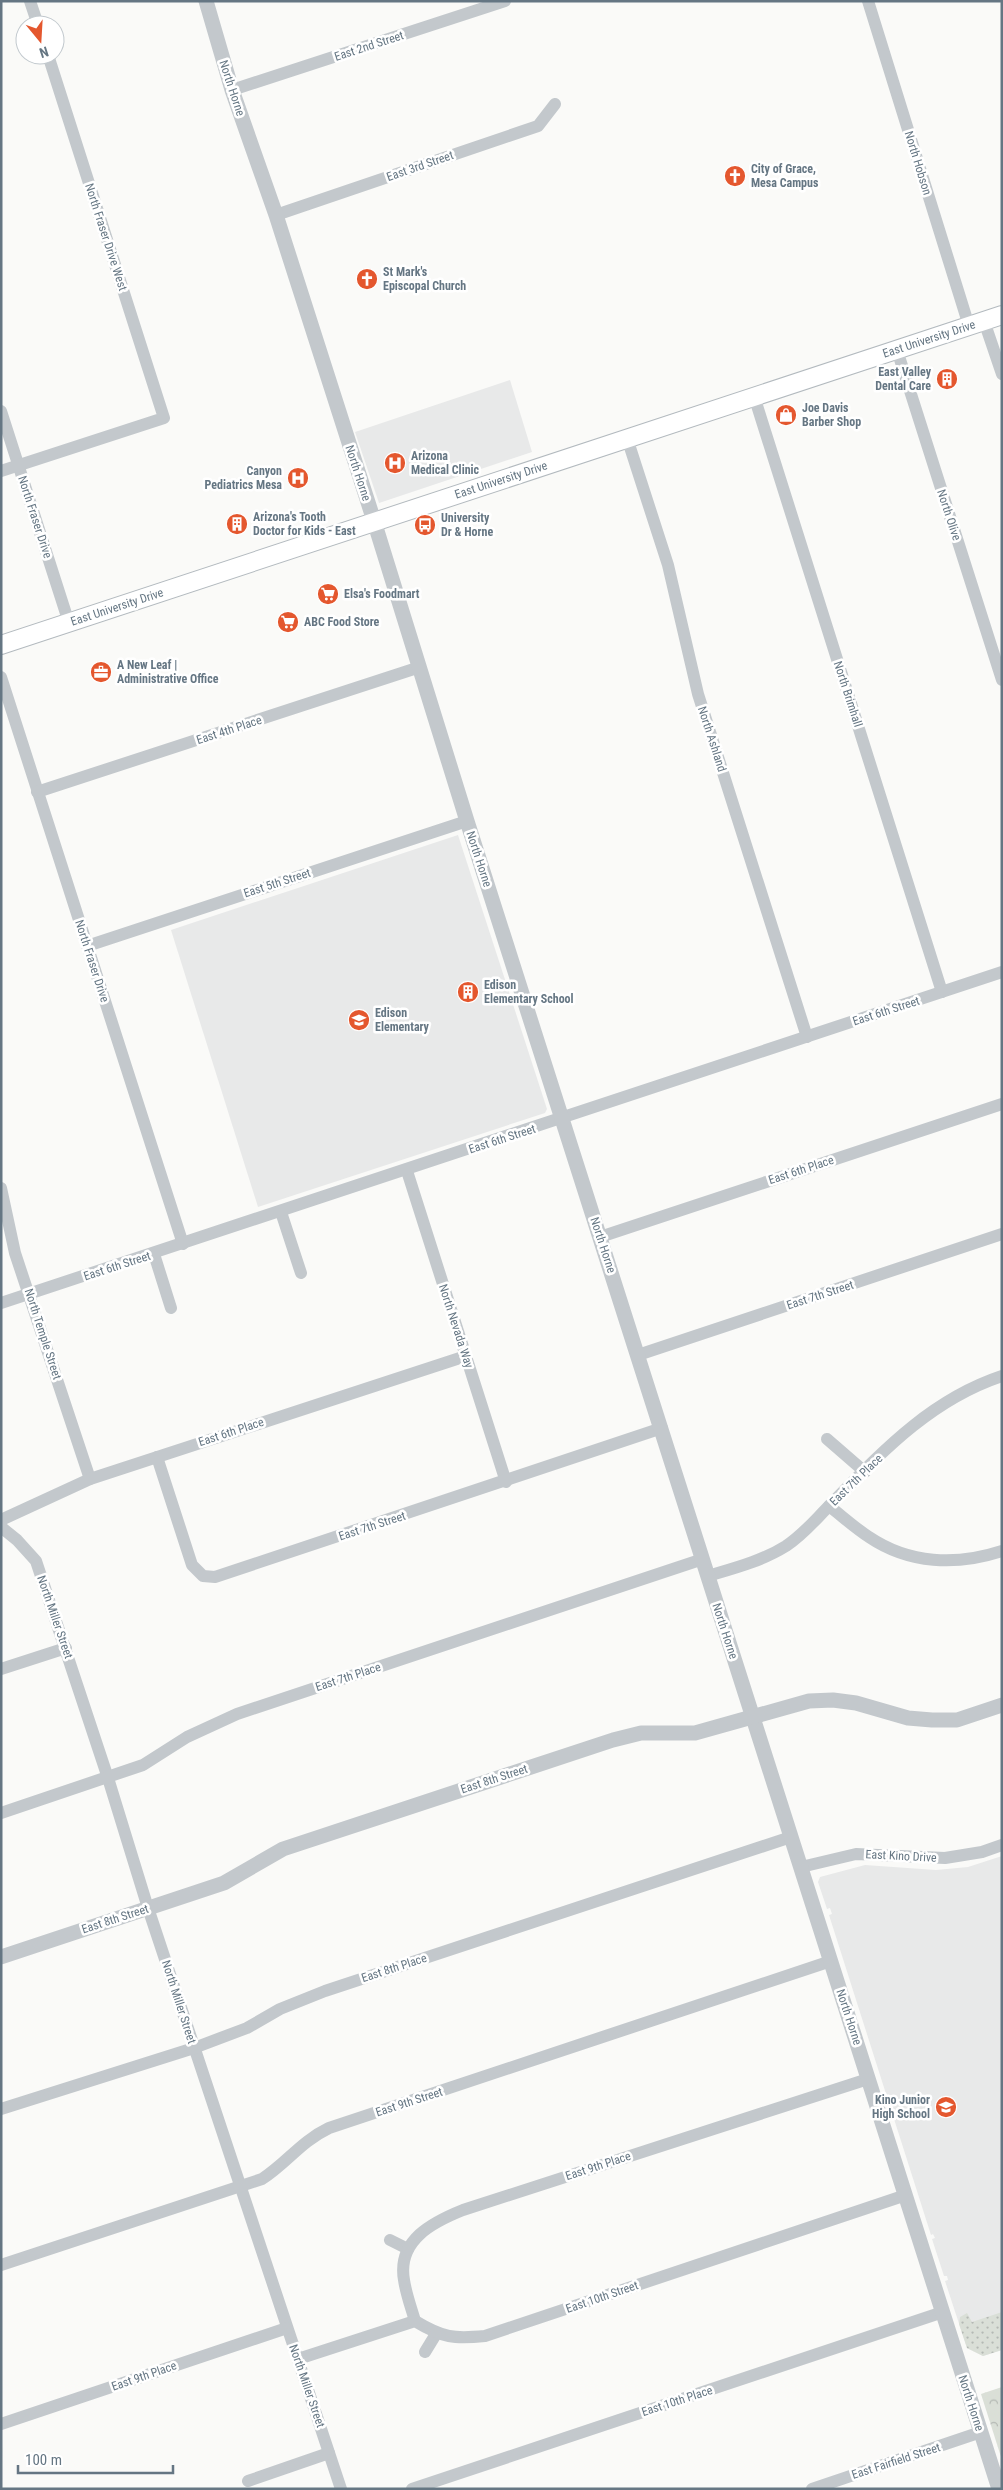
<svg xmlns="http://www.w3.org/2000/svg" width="1003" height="2490" font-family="'Roboto Condensed',sans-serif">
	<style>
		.built { fill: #e8e9e9 }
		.grass { fill: url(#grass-dots) }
		.park { fill: url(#park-crowns) }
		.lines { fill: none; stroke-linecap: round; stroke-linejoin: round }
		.secondary-casing { stroke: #b3babf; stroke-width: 20 }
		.minor { stroke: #c3c8cc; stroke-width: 12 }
		.tertiary { stroke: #c3c8cc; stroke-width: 15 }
		.secondary { stroke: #fff; stroke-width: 18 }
		.labels { text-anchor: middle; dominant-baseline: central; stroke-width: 5; stroke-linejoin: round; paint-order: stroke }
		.street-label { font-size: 12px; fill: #657683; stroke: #fff }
		.poi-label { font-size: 12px; font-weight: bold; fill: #657683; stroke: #fff; text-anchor: start }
	</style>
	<defs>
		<pattern id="grass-dots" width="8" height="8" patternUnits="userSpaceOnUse" patternTransform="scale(1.25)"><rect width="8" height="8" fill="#dadfd7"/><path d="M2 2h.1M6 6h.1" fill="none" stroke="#b4b9b4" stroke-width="1.8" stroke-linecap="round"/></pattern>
		<pattern id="park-crowns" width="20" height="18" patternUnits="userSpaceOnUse" patternTransform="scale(1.25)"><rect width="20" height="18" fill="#dadfd7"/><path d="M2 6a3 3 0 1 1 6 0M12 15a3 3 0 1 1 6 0" fill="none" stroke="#b4b9b4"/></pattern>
	</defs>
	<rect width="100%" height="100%" fill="#fafaf8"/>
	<!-- built -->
	<g class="built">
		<polygon points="510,380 532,452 379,503 355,432"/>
		<polygon points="458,835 547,1109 545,1113 258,1207 171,930"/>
		<polygon points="1002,1856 1002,2350 983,2356 967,2348 945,2281 948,2280 947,2276 944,2276 932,2239 935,2238 933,2234 931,2235 829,1915 832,1914 830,1908 827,1909 818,1882 820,1877 865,1865 936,1870 968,1867"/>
	</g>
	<!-- grass -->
	<polygon class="grass" points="1002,2312 1002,2350 983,2356 967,2348 959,2324 960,2317 967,2313 972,2322"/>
	<!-- park -->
	<polygon class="park" points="1002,2387 1002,2460 981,2394"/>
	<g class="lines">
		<!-- secondary casing -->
		<g class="secondary-casing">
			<polyline id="secondary" points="1,645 1002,315"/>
		</g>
		<!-- minor -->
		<g class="minor">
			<polyline points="30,1 38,25"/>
			<polyline points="868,1 969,326"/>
			<polyline points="232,90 505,1"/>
			<polyline points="276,215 538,126 555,104"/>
			<polyline points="984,321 1002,374"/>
			<polyline points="897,350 1002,680"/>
			<polyline points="754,396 942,992"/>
			<polyline points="1,411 69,623"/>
			<polyline points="627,438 668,565 698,694 807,1037"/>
			<polyline points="1,471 164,418 48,55"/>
			<polyline points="1,677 183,1244"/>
			<polyline points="37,792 420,667"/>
			<polyline points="87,946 467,821"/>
			<polyline points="407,1171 506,1482"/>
			<polyline points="1,1188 15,1253 90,1479"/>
			<polyline points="281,1212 301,1273"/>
			<polyline points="600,1237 1002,1104"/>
			<polyline points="154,1254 171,1308"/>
			<polyline points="1,1303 1002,972"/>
			<polyline points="638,1355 1002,1234"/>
			<polyline points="827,1439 865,1472"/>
			<polyline points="157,1457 192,1565 203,1576 215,1577 662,1428"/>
			<path d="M829,1506c13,10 26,22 40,31 40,27 87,29 133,14"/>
			<polyline points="1,1520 90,1479 466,1356"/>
			<polyline points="1,1527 17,1540 36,1561 108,1778 148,1908 341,2489"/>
			<path d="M708,1576c27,-8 54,-15 78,-30 18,-12 29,-26 44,-41 52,-53 100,-105 172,-129"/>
			<polyline points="1,1669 66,1648"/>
			<polyline points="1,1813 143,1765 187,1737 237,1714 703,1559"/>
			<polyline points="801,1867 856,1854 945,1858 982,1852 1002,1845"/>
			<polyline points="1,2109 194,2048 247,2028 280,2009 325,1991 791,1837"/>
			<polyline points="390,2240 408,2249"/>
			<path d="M1,2265l261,-86c26,-17 38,-37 67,-51l502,-167"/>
			<path d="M415,2321c-4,-14 -9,-27 -11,-41 -7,-40 29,-58 59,-70l405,-131"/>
			<polyline points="425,2352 436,2334"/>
			<path d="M298,2359l117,-38c28,17 39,18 70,15l421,-141"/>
			<polyline points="1,2424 287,2328"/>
			<polyline points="248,2481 329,2453"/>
			<polyline points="412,2489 943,2312"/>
			<polyline points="812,2489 981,2432"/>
		</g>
		<!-- tertiary -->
		<g class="tertiary">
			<polyline points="206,1 232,90 276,215 374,521 467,821 999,2489"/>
			<polyline points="1,1957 224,1883 283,1849 613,1740 641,1733 695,1733 809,1701 833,1700 856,1703 908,1718 932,1720 957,1720 1002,1705"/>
		</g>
		<!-- secondary -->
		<use href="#secondary" class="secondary"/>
	</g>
	<!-- icons -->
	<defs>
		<g id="church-disc" transform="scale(1.125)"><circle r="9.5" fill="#e4572e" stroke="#fff"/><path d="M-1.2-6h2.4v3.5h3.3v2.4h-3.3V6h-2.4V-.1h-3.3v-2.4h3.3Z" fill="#fff"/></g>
		<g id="building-disc" transform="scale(1.125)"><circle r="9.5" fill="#e4572e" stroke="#fff"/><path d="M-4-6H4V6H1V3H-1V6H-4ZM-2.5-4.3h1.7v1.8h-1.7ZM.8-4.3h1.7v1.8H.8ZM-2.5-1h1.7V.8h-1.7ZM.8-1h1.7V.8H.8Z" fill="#fff"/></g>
		<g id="shop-disc" transform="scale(1.125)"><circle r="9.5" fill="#e4572e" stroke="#fff"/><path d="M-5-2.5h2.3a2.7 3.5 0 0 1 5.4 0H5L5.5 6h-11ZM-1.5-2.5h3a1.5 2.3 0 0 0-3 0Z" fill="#fff"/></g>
		<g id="hospital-disc" transform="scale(1.125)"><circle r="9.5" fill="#e4572e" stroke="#fff"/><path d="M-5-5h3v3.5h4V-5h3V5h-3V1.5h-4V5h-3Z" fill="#fff"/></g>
		<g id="bus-disc" transform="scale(1.125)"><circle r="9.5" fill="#e4572e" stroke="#fff"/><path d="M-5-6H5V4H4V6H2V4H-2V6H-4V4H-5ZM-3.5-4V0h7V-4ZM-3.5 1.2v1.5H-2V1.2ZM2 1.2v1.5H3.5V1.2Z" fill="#fff"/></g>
		<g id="supermarket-disc" transform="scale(1.125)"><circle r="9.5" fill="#e4572e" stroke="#fff"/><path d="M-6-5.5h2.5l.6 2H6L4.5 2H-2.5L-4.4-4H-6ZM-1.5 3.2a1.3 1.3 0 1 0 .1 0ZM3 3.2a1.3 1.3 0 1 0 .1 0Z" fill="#fff"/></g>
		<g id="office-disc" transform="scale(1.125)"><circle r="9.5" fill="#e4572e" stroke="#fff"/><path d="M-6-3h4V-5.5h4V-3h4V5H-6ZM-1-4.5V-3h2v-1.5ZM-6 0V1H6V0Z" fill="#fff"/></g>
		<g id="school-disc" transform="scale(1.125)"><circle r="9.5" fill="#e4572e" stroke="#fff"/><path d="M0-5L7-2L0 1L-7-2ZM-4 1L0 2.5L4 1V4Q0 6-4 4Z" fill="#fff"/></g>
	</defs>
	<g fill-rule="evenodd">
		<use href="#church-disc" x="735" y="176"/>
		<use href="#church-disc" x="367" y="279"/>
		<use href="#building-disc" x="947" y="379"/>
		<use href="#shop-disc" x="786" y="415"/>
		<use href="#hospital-disc" x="395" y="463"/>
		<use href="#hospital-disc" x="298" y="478"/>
		<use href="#building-disc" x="237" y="524"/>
		<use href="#bus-disc" x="425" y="525"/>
		<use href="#supermarket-disc" x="328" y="594"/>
		<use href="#supermarket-disc" x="288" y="622"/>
		<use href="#office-disc" x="101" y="672"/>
		<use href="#building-disc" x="468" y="992"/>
		<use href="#school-disc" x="359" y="1020"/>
		<use href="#school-disc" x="946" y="2107"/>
	</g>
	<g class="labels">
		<!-- street labels -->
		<g class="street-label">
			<text transform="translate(369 46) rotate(-18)">East 2nd Street</text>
			<text transform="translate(232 88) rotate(72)">North Horne</text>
			<text transform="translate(918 163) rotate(73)">North Hobson</text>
			<text transform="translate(420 166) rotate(-19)">East 3rd Street</text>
			<text transform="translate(106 237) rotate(72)">North Fraser Drive West</text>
			<text transform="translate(929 339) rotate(-18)">East University Drive</text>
			<text transform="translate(358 473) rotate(72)">North Horne</text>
			<text transform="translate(501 480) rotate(-18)">East University Drive</text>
			<text transform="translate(949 515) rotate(72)">North Olive</text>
			<text transform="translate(35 517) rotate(72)">North Fraser Drive</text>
			<text transform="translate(117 607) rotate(-18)">East University Drive</text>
			<text transform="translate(848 694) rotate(72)">North Brimhall</text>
			<text transform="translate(229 730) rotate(-18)">East 4th Place</text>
			<text transform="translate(712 739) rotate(72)">North Ashland</text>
			<text transform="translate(479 859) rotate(72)">North Horne</text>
			<text transform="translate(277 883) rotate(-18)">East 5th Street</text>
			<text transform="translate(92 961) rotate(72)">North Fraser Drive</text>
			<text transform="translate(886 1011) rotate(-18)">East 6th Street</text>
			<text transform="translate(502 1139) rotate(-18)">East 6th Street</text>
			<text transform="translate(801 1170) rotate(-18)">East 6th Place</text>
			<text transform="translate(603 1245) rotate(72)">North Horne</text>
			<text transform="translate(117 1266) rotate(-18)">East 6th Street</text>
			<text transform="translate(820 1295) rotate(-18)">East 7th Street</text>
			<text transform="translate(456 1326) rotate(72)">North Nevada Way</text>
			<text transform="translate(43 1334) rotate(72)">North Temple Street</text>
			<text transform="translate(231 1432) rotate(-18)">East 6th Place</text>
			<text transform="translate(856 1480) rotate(-44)">East 7th Place</text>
			<text transform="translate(372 1526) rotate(-18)">East 7th Street</text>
			<text transform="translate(55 1617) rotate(71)">North Miller Street</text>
			<text transform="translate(725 1631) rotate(72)">North Horne</text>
			<text transform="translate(348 1677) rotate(-18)">East 7th Place</text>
			<text transform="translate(494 1779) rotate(-18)">East 8th Street</text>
			<text transform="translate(901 1856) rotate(3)">East Kino Drive</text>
			<text transform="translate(115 1919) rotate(-18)">East 8th Street</text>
			<text transform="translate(394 1968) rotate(-18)">East 8th Place</text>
			<text transform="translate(179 2002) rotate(72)">North Miller Street</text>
			<text transform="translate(849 2017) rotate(72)">North Horne</text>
			<text transform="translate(409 2102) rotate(-18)">East 9th Street</text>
			<text transform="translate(598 2166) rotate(-18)">East 9th Place</text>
			<text transform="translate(602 2297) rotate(-19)">East 10th Street</text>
			<text transform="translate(144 2376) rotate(-19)">East 9th Place</text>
			<text transform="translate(307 2386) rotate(71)">North Miller Street</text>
			<text transform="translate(677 2401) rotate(-18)">East 10th Place</text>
			<text transform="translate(971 2403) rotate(72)">North Horne</text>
			<text transform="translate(896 2461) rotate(-18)">East Fairfield Street</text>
		</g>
		<!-- poi labels -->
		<g class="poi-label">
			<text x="751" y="169">City of Grace,<tspan x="751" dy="14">Mesa Campus</tspan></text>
			<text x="383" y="272">St Mark's<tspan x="383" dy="14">Episcopal Church</tspan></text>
			<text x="931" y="372" text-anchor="end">East Valley<tspan x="931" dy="14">Dental Care</tspan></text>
			<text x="802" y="408">Joe Davis<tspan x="802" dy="14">Barber Shop</tspan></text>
			<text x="411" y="456">Arizona<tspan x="411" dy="14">Medical Clinic</tspan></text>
			<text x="282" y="471" text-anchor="end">Canyon<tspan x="282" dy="14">Pediatrics Mesa</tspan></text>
			<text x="253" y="517">Arizona's Tooth<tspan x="253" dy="14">Doctor for Kids - East</tspan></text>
			<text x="441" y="518">University<tspan x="441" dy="14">Dr &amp; Horne</tspan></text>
			<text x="344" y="594">Elsa's Foodmart</text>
			<text x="304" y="622">ABC Food Store</text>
			<text x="117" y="665">A New Leaf |<tspan x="117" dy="14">Administrative Office</tspan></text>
			<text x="484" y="985">Edison<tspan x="484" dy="14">Elementary School</tspan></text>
			<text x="375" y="1013">Edison<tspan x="375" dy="14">Elementary</tspan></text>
			<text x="930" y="2100" text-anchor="end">Kino Junior<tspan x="930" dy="14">High School</tspan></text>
		</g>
	</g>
	<!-- border -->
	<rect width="1003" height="2490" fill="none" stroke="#657683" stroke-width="5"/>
	<!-- north arrow -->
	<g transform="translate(40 40) rotate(162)"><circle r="24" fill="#ffffff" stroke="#c1c8cd"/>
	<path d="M0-4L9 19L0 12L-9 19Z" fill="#e4572e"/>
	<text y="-8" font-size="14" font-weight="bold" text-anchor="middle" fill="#657683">N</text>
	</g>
	<!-- scale -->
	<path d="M18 2465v8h155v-8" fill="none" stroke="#657683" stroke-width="2.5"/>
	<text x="25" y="2465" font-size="15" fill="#657683" stroke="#ffffff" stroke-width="4" paint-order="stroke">100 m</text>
</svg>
